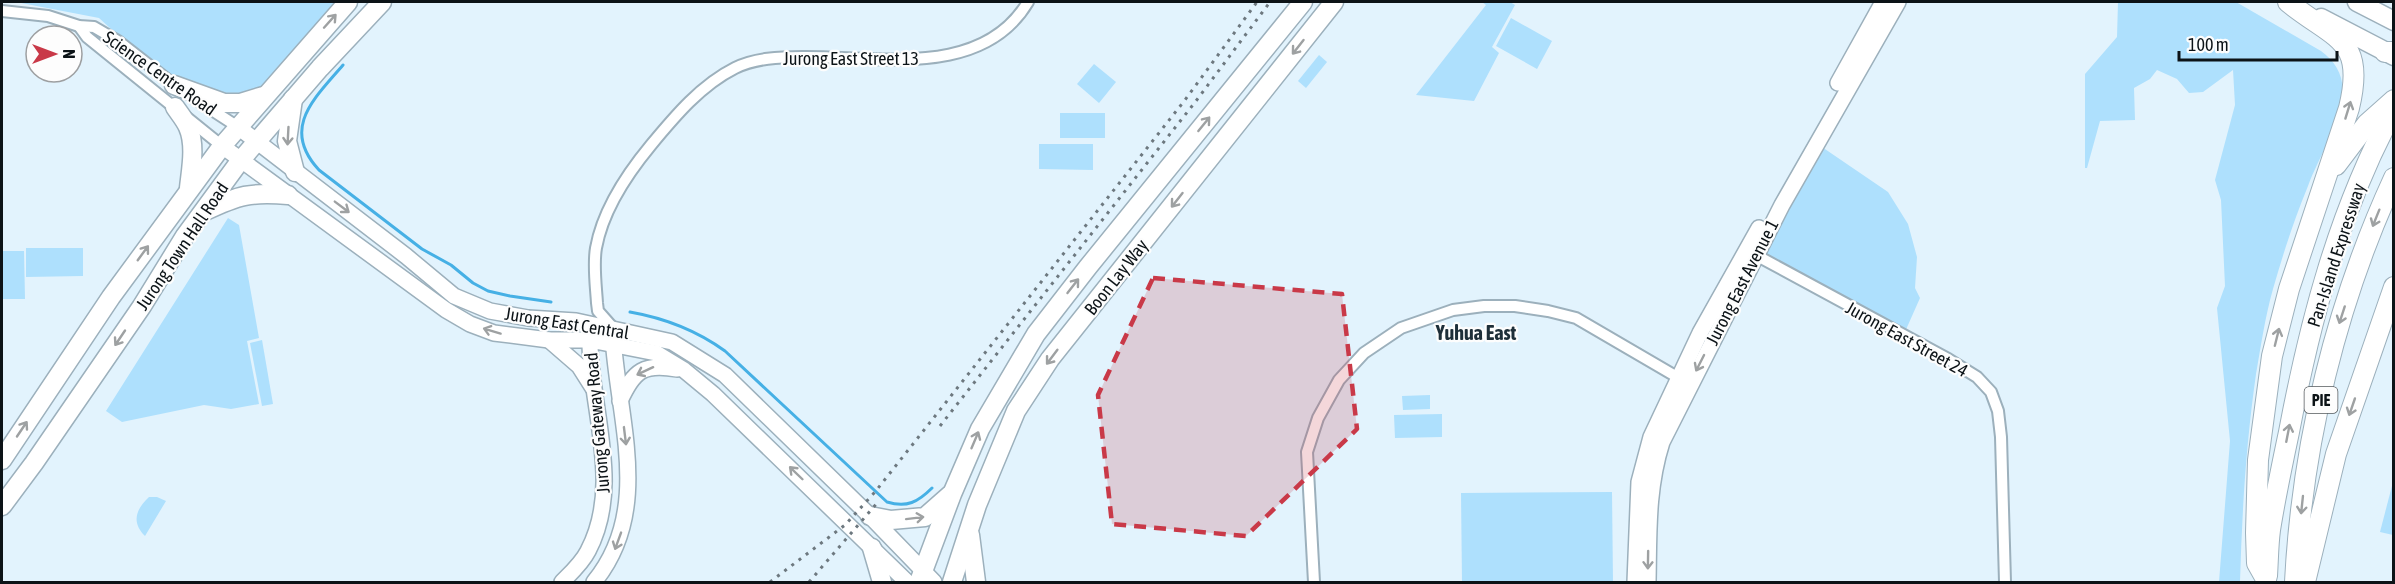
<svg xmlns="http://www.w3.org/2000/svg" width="2395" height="584" font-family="'Asap Condensed',sans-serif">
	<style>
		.green { fill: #aee0fd }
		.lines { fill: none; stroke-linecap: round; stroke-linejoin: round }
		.stream { stroke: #46b0e5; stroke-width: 3 }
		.street-casing { stroke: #9cb0bc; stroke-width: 14 }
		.secondary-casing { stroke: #9cb0bc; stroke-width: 18 }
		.primary-casing { stroke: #9cb0bc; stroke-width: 21 }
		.highway-casing { stroke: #9cb0bc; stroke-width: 22 }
		.street { stroke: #fff; stroke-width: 10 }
		.secondary { stroke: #fff; stroke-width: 15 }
		.primary { stroke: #fff; stroke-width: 18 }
		.highway { stroke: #fff; stroke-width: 20 }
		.rail { stroke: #6d787f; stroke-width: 3; stroke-dasharray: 3 6; stroke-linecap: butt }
		.oneway { stroke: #9ea1a2 }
		.marked { fill: #c93948; fill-opacity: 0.2; stroke: #c93948; stroke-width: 4.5; stroke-dasharray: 12 8; stroke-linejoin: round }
		.labels { text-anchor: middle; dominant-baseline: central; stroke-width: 4.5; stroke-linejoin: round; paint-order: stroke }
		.shield { fill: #fdfdfd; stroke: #54595c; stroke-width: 1.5 }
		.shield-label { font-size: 16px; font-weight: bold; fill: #0c1317 }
		.street-label { font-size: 18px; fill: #0c1317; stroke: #fdfdfd }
		.neighbourhood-label { font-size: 20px; font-weight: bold; fill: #1e2f39; stroke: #fdfdfd }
	</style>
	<rect width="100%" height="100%" fill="#e2f3fd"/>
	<!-- green -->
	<g class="green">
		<polygon points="16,2 350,2 258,95 220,116 179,91 99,18"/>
		<polygon points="1482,2 1510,2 1515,5 1492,47 1499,53 1474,101 1416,95 1486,5"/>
		<path d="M2118,2h118l85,49c15,11 24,26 21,46 -4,31 -23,60 -34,89 -14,34 -25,68 -35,103 -8,28 -12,57 -17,85 -10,70 -14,138 -16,208h-21l11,-141 -13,-133 8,-22 -4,-86 -6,-20 20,-75 -2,-35 -30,22 -14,1 -12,-14 -20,-9 -7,9 -16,9 1,32 -35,1 -13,47h-2v-94l32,-37z"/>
		<polygon points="1511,18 1552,41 1537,69 1496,46"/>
		<polygon points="1319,55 1327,62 1306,88 1298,81"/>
		<polygon points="1094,64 1116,82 1099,103 1077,84"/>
		<rect x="1060" y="113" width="45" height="25"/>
		<polygon points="1039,144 1093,144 1093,170 1039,169"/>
		<polygon points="1819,145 1888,192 1908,224 1917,257 1915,288 1920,298 1904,334 1756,255"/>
		<polygon points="228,218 239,225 259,338 247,341 259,404 231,409 204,405 122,422 106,411"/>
		<polygon points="26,248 83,248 83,276 26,277"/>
		<polygon points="2,251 24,251 25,299 2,299"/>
		<polygon points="262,340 273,404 262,406 250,343"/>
		<polygon points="1430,395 1430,409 1403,410 1402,396"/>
		<polygon points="1442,414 1442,437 1395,438 1394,415"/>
		<polygon points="2393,482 2393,535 2380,532"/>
		<polygon points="1612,492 1613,582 1462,582 1461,493"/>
		<path d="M149,497h8l9,4 -21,35c-14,-14 -9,-27 4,-39z"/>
	</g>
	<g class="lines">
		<!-- stream -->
		<g class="stream">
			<path d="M343,65c-28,33 -63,63 -24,105l103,79 29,16 22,18 15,8 22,5 41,6"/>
			<path d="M630,312c34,6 66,18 95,39l162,151c20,6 31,0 45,-14"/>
		</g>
		<!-- street casing -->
		<g class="street-casing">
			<g id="street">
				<polyline points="2,11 48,16 79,26 94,27 118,41 177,87"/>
				<polyline points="79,26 87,37 222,146"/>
				<polyline points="195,99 238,127"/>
				<polyline points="1752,253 1948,359 1977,377 1991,392 1998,411 2001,437 2005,582"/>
				<path d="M613,328l-15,-17 -1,-8c-1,-17 -4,-38 -1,-55 7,-39 31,-74 55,-103 24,-29 50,-60 84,-77 20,-10 45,-11 67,-11 76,-1 180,22 226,-55"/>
				<polyline points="1314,582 1307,452 1318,418 1339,380 1364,353 1401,328 1453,310 1484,306 1515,306 1548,311 1576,318 1684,381"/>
			</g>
		</g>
		<!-- secondary casing -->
		<g class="secondary-casing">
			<g id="secondary">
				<polyline points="1838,83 1883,2"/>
				<polyline points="238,127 406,256 454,296 490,311 528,318 576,321 672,342 725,375 870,516 934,582"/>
				<polyline points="222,146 446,310 470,324 494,333 549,340 590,340 656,353 684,370 713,394 907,582"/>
				<polyline points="549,340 579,366 593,388"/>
				<path d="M620,401c14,-31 24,-38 57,-32"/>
				<path d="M562,582c9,-9 20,-19 26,-31 36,-68 0,-146 2,-218"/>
				<path d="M594,582c59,-72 24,-162 19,-245"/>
				<polyline points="1635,582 1639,482 1651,437 1700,333 1759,228"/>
				<path d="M1648,582c1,-48 -1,-93 14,-140l120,-237 116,-203"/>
			</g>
		</g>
		<!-- primary casing -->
		<g class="primary-casing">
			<g id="primary">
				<polyline points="2357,2 2394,21"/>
				<polyline points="2321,18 2394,56"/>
				<polyline points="174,85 224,103 240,103 263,96"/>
				<polyline points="293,99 287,141 295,172"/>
				<path d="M175,107c4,6 10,13 13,20 8,18 3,42 1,61"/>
				<path d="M205,211c34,-16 45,-19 83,-16"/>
				<polyline points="2,460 111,297 222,146 348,2"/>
				<polyline points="2,506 34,463 142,306 185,236 240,161 320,68 382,2"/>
				<polyline points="870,516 891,520 925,517 950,495"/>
				<polyline points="970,535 976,582"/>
				<polyline points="872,548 882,582"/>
				<polyline points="919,582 952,494 980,429 1036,334 1088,267 1303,2"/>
				<polyline points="952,582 977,505 1016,411 1050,359 1334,2"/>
			</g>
		</g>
		<!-- highway casing -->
		<g class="highway-casing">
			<g id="highway">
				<polyline points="2385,52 2394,52"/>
				<polyline points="2336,165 2367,124 2394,100"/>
				<path d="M2267,576c1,-15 1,-31 3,-46 5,-32 12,-65 19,-98 21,-111 50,-222 105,-323"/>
				<path d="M2266,579l-9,-16 -1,-30 2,-73 14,-104 17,-67 60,-181c17,-70 -14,-68 -61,-106"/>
				<path d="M2295,582c7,-138 41,-278 99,-404"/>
				<polyline points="2305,582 2336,454 2394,287"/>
			</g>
		</g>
		<!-- street -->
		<use href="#street" class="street"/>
		<!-- secondary -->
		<use href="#secondary" class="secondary"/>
		<!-- primary -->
		<use href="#primary" class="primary"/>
		<!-- highway -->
		<use href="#highway" class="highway"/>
		<!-- rail -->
		<g class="rail">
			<polyline points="940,426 1196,101 1270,2"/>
			<polyline points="770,582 845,525 875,492 1185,100 1257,2"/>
			<polyline points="809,582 878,502"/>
		</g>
	</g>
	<!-- one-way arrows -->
	<defs><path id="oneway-shaft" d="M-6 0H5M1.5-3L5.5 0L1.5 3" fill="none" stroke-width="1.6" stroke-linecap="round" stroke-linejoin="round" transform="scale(1.5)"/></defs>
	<g class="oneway">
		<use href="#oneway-shaft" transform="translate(330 21) rotate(-48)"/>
		<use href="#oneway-shaft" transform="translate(1298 47) rotate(128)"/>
		<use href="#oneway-shaft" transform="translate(2348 110) rotate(-73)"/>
		<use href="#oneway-shaft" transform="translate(1204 124) rotate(-51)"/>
		<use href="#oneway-shaft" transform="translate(288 136) rotate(93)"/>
		<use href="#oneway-shaft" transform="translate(1177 200) rotate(128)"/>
		<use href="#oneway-shaft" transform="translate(342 207) rotate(37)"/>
		<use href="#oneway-shaft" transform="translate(2376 218) rotate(112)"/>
		<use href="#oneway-shaft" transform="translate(143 253) rotate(-54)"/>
		<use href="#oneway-shaft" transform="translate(1073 286) rotate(-52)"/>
		<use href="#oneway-shaft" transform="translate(2342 315) rotate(108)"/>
		<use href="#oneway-shaft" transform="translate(492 331) rotate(-163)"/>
		<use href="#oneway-shaft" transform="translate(2277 337) rotate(-76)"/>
		<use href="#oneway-shaft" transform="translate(120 338) rotate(124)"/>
		<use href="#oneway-shaft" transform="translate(1052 357) rotate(127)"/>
		<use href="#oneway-shaft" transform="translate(1700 363) rotate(117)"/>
		<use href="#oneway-shaft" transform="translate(645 371) rotate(155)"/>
		<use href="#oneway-shaft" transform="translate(2352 407) rotate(109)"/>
		<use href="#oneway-shaft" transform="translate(22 429) rotate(-56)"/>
		<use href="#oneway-shaft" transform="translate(2288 433) rotate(-79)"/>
		<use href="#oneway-shaft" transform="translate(625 436) rotate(83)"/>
		<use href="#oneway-shaft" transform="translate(975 440) rotate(-67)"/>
		<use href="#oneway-shaft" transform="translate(796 473) rotate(-136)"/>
		<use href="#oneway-shaft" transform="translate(2302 505) rotate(96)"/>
		<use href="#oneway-shaft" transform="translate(915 518) rotate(-7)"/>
		<use href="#oneway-shaft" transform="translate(618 541) rotate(110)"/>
		<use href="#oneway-shaft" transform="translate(1648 560) rotate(91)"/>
	</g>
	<!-- marked area -->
	<path class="marked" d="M1153,278l189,16 15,135 -111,107 -134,-12 -14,-129z"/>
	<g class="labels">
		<!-- shield labels -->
		<rect class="shield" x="2304.5" y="387" width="33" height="26" rx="4.5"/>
		<g class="shield-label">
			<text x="2321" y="400">PIE</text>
		</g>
		<!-- street labels -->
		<g class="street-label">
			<text x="851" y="58">Jurong East Street 13</text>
			<text transform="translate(160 73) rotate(35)">Science Centre Road</text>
			<text transform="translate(182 246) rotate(-56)">Jurong Town Hall Road</text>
			<text transform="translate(2336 255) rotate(-72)">Pan-Island Expressway</text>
			<text transform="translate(1116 277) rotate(-52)">Boon Lay Way</text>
			<text transform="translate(1742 282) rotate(-63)">Jurong East Avenue 1</text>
			<text transform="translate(567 323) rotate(9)">Jurong East Central</text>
			<text transform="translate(1907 339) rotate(29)">Jurong East Street 24</text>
			<text transform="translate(597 423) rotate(-95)">Jurong Gateway Road</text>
		</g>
		<!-- neighbourhood labels -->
		<g class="neighbourhood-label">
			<text x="1476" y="332">Yuhua East</text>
		</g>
	</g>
	<!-- border -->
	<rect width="2395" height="584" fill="none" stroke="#0c1317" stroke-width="6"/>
	<!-- north arrow -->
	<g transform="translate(54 54) rotate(90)"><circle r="28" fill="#fdfdfd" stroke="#9d9fa1" stroke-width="1.5"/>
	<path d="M0-4.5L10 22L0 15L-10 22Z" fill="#c93948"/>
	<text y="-9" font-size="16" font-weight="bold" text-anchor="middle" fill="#0c1317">N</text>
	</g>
	<!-- scale -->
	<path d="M2179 51v9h158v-9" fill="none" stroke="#0c1317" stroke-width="3"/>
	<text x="2188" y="51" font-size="18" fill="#0c1317" stroke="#fdfdfd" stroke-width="4.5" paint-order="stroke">100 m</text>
</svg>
